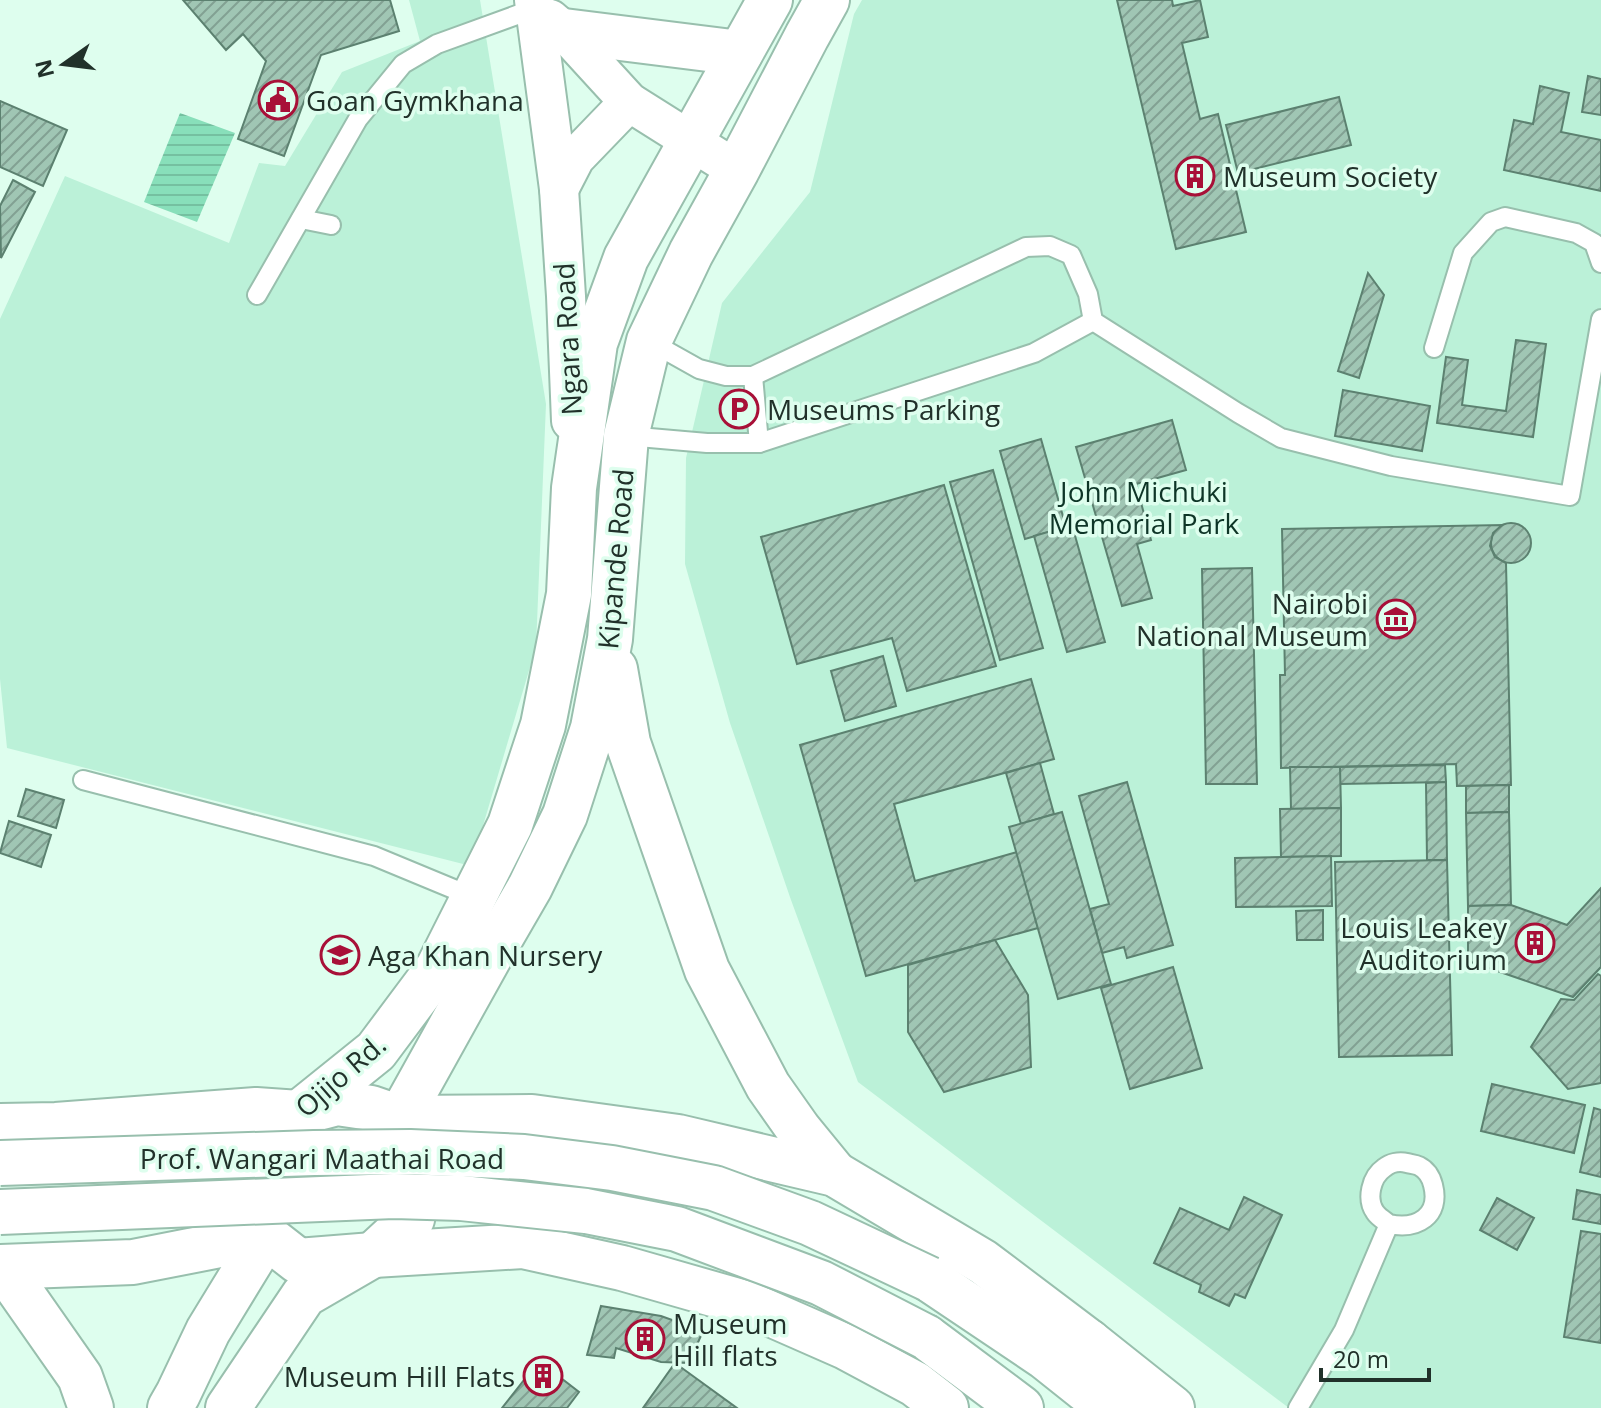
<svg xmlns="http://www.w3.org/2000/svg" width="1601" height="1408" font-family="'Open Sans',sans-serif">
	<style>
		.green { fill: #bbf1d8 }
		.water { fill: url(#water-rules) }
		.building { fill: url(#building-hatch); stroke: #5c8170; stroke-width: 2 }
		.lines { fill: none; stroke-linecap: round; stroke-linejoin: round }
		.service-casing { stroke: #98bfad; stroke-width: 22 }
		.minor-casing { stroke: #98bfad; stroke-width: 42 }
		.secondary-casing { stroke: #98bfad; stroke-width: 48 }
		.primary-casing { stroke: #98bfad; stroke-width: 48 }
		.service { stroke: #fff; stroke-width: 18 }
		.minor { stroke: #fff; stroke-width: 38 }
		.secondary { stroke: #fff; stroke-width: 44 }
		.primary { stroke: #fff; stroke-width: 44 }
		.primary-bridge-casing { stroke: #98bfad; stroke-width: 48; stroke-linecap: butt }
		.primary-bridge { stroke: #fff; stroke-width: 44 }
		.labels { text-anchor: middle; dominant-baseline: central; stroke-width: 7; stroke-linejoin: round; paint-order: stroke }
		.poi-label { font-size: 28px; fill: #21312a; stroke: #defeee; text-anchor: start }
		.street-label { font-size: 28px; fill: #21312a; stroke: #defeee }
		.park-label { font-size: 28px; fill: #0e3527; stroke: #defeee }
	</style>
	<defs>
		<pattern id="water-rules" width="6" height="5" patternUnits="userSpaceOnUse" patternTransform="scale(2)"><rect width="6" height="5" fill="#88dfba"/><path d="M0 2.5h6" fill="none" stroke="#75c0a0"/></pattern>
		<pattern id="building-hatch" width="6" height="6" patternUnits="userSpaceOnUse" patternTransform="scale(2)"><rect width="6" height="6" fill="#a0c6b4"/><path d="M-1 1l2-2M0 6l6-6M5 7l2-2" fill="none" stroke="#82a193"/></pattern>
	</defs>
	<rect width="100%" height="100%" fill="#defeee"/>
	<!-- green -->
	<g class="green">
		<polygon points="409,0 480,0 546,404 536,647 471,866 7,748 0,679 0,319 65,176 229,243 259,163 285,166 342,72 420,41"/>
		<polygon points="862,0 1601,0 1601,1408 1289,1408 858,1082 791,900 730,723 685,564 686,458 722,303 810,192 854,14"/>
	</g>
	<!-- water -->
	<polygon class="water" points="180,113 235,133 197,222 144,202"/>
	<!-- building -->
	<g class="building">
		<polygon points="183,0 390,0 399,31 321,55 284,156 238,139 266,61 243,34 226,50"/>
		<polygon points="1117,0 1172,0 1173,6 1200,0 1208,37 1182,43 1200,119 1218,114 1246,232 1176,249"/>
		<polygon points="1588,76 1601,79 1601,115 1582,112"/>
		<polygon points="1540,86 1569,93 1561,132 1601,140 1601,191 1504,170 1514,120 1533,124"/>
		<polygon points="1339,97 1351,145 1238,173 1226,125"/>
		<polygon points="0,101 67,130 43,186 0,167"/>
		<polygon points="13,180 35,192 1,258 0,206"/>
		<polygon points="1368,273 1384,295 1359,378 1338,371"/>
		<polygon points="1516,340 1546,344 1533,437 1437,423 1446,357 1468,360 1462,405 1506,411"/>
		<polygon points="1343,390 1430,406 1422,451 1335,436"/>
		<polygon points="1172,420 1186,470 1136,484 1151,540 1137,544 1152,598 1122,606 1076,447"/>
		<polygon points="1041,439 1066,527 1025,539 1000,451"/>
		<polygon points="993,470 1043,648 1000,660 950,482"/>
		<polygon points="944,485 996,666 907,691 892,638 797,664 761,537"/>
		<circle cx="1511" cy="543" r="20"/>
		<polygon points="1072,525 1105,642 1067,652 1034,536"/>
		<polygon points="1502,525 1493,533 1490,546 1495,557 1506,563 1511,785 1457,786 1456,764 1281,768 1280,675 1285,675 1282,529"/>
		<polygon points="1252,568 1257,784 1206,784 1202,569"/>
		<polygon points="883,656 896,706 845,721 831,671"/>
		<polygon points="1031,679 1054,759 894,804 915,881 1017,852 1038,928 866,976 800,745"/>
		<polygon points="1040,763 1054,814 1021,824 1006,773"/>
		<polygon points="1445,765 1446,782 1340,784 1340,767"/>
		<polygon points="1290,767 1340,767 1341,808 1291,809"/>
		<polygon points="1127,782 1173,945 1127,958 1124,947 1102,953 1090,909 1109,904 1079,796"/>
		<polygon points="1446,782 1447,860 1427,860 1426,783"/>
		<polygon points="1509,785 1509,812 1466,813 1466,786"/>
		<polygon points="26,789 64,800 56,828 18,816"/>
		<polygon points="1341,808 1341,856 1281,857 1280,809"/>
		<polygon points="1062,812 1111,984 1058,999 1009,827"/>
		<polygon points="1509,812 1511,905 1468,906 1466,813"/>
		<polygon points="9,821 51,835 41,867 0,853"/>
		<polygon points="1331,856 1332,906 1236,907 1235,858"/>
		<polygon points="1447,860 1452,1055 1339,1057 1335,862"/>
		<polygon points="1601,888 1601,967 1573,997 1468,961 1468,906 1511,905 1567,925"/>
		<polygon points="1323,910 1323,940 1297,940 1296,911"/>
		<polygon points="995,940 1028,995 1031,1067 944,1092 908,1032 908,965"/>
		<polygon points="1173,967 1202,1068 1130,1089 1101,988"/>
		<polygon points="1598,974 1601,976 1601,1083 1568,1089 1531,1047 1561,999 1574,1000"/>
		<polygon points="1492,1084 1585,1105 1574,1153 1481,1131"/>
		<polygon points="1594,1108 1601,1110 1601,1177 1580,1172"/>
		<polygon points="1577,1190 1601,1195 1601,1224 1573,1219"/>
		<polygon points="1244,1197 1282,1215 1245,1298 1235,1294 1229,1306 1199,1292 1201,1285 1154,1263 1180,1208 1229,1230"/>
		<polygon points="1497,1198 1534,1218 1517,1250 1480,1230"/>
		<polygon points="1581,1231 1601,1234 1601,1343 1564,1337"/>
		<polygon points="601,1306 661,1316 703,1331 689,1363 661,1362 616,1348 614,1358 587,1355"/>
		<polygon points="539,1361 579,1392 567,1408 502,1408"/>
		<polygon points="675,1363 737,1408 643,1408"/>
	</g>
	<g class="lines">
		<!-- service casing -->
		<g class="service-casing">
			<g id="service">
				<polyline points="301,219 331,225"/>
				<polyline points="257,295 358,119 403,64 437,44 536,8"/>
				<polyline points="649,341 699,369 726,376 753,376 1026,247 1050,246 1071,255 1088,294 1093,321 1238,413 1281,438 1391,466 1570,496 1601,319"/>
				<polyline points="1434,348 1463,253 1491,222 1505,217 1576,233 1594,243 1601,263"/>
				<polyline points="753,376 759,443"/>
				<polyline points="627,436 707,443 759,443 1034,353 1093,321"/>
				<polyline points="83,780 374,856 473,897"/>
				<path d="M1298,1408l46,-78 45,-106c28,6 52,-8 44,-39 -2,-8 -6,-15 -14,-19 -4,-2 -8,-2 -12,-3 -8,-2 -17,0 -23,5 -13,9 -18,31 -9,44 3,5 10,9 14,12"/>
			</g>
		</g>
		<!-- minor casing -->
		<g class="minor-casing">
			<g id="minor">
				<polyline points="534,0 559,189 566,296 571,421"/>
				<polyline points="550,19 564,31 629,102 737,170"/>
				<polyline points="559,189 575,158 629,102"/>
			</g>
		</g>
		<!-- secondary casing -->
		<g class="secondary-casing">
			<g id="secondary">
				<polyline points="564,31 740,53"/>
				<polyline points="615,669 628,743 707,970 768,1086 799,1130 835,1174"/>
				<polyline points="400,1118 490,956 530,887 565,815 593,728 610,639 626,436 649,341 691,253 737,170 807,36 827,0"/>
				<polyline points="0,1126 56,1125 256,1110 299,1113 337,1103 371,1108 400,1118 532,1117 678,1137 835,1174 983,1262 1089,1342 1172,1408"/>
				<polyline points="0,1267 133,1262 266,1236 298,1261 373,1255 523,1246 622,1268 748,1304 846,1347 915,1384 946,1408"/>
				<polyline points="3,1267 80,1377 91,1408"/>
				<polyline points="170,1408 178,1394 208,1331 266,1236 241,1207 241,1166 266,1134 299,1113 376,1051 438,968 510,825 543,725 569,594 574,488 595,343 626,258 770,0"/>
				<polyline points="228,1408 304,1295 373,1255 412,1219 422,1175 420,1159"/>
			</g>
		</g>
		<!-- primary casing -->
		<g class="primary-casing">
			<g id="primary">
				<polyline points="929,1279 1045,1357 1109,1408"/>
				<polyline points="926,1337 1021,1408"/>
				<path d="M1089,1342c7,30 33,46 56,66"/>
			</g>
		</g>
		<!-- service -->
		<use href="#service" class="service"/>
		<!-- minor -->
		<use href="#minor" class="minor"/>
		<!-- secondary -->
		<use href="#secondary" class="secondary"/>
		<!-- primary -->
		<use href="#primary" class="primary"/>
		<!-- primary-bridge casing -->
		<g class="primary-bridge-casing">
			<g id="primary-bridge">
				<polyline points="0,1163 314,1153 410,1152 524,1157 612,1168 714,1188 810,1223 929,1279"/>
				<polyline points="0,1212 394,1196 461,1198 586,1211 677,1229 821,1283 926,1337"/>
			</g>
		</g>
		<!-- primary-bridge -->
		<use href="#primary-bridge" class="primary-bridge"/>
	</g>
	<!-- icons -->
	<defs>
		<g id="civic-ring" transform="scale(2)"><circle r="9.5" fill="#defeee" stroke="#a81038" stroke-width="1.5"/><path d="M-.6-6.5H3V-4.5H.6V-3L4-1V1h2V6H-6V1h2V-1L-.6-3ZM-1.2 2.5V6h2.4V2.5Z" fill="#a81038"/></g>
		<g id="building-ring" transform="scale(2)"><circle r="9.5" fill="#defeee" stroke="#a81038" stroke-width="1.5"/><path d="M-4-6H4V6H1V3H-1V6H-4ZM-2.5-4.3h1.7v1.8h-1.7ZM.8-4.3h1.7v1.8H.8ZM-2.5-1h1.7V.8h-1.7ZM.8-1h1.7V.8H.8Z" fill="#a81038"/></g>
		<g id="parking-ring" transform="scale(2)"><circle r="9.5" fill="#defeee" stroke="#a81038" stroke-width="1.5"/><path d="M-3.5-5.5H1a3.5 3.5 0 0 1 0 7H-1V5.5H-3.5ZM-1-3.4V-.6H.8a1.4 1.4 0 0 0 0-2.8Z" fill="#a81038"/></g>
		<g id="museum-ring" transform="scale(2)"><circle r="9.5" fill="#defeee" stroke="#a81038" stroke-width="1.5"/><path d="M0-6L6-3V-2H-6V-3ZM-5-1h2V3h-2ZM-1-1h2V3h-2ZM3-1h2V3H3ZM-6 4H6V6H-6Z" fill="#a81038"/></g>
		<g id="school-ring" transform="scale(2)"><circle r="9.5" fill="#defeee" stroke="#a81038" stroke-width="1.5"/><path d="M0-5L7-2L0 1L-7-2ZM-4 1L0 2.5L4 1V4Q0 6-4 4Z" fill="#a81038"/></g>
	</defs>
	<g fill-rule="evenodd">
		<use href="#civic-ring" x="278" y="100"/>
		<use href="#building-ring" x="1195" y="176"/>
		<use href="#parking-ring" x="739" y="409"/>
		<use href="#museum-ring" x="1396" y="619"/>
		<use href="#building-ring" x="1535" y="943"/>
		<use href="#school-ring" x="340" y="955"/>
		<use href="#building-ring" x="645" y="1339"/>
		<use href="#building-ring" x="543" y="1376"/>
	</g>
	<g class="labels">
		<!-- poi labels -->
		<g class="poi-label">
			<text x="306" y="100">Goan Gymkhana</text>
			<text x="1223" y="176">Museum Society</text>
			<text x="767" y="409">Museums Parking</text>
			<text x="1368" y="603" text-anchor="end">Nairobi<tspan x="1368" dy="32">National Museum</tspan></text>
			<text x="1507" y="927" text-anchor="end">Louis Leakey<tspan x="1507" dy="32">Auditorium</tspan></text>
			<text x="368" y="955">Aga Khan Nursery</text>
			<text x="673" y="1323">Museum<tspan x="673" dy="32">Hill flats</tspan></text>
			<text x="515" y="1376" text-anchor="end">Museum Hill Flats</text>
		</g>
		<!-- street labels -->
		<g class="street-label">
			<text transform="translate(567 339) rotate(-93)">Ngara Road</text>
			<text transform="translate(615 559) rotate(-85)">Kipande Road</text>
			<text transform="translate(340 1075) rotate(-41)">Ojijo Rd.</text>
			<text x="322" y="1158">Prof. Wangari Maathai Road</text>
		</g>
		<!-- park labels -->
		<g class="park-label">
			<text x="1144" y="491">John Michuki<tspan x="1144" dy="32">Memorial Park</tspan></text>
		</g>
	</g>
	<!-- north arrow -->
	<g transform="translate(64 64) rotate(256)" stroke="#defeee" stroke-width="6" paint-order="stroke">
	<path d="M0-6L14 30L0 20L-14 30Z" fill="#21312a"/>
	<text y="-12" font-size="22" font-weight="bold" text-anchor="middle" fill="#21312a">N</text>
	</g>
	<!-- scale -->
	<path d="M1321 1368v12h108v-12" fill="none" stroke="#21312a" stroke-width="4"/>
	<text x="1333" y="1368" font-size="24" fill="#21312a" stroke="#defeee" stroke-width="6" paint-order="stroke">20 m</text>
</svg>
